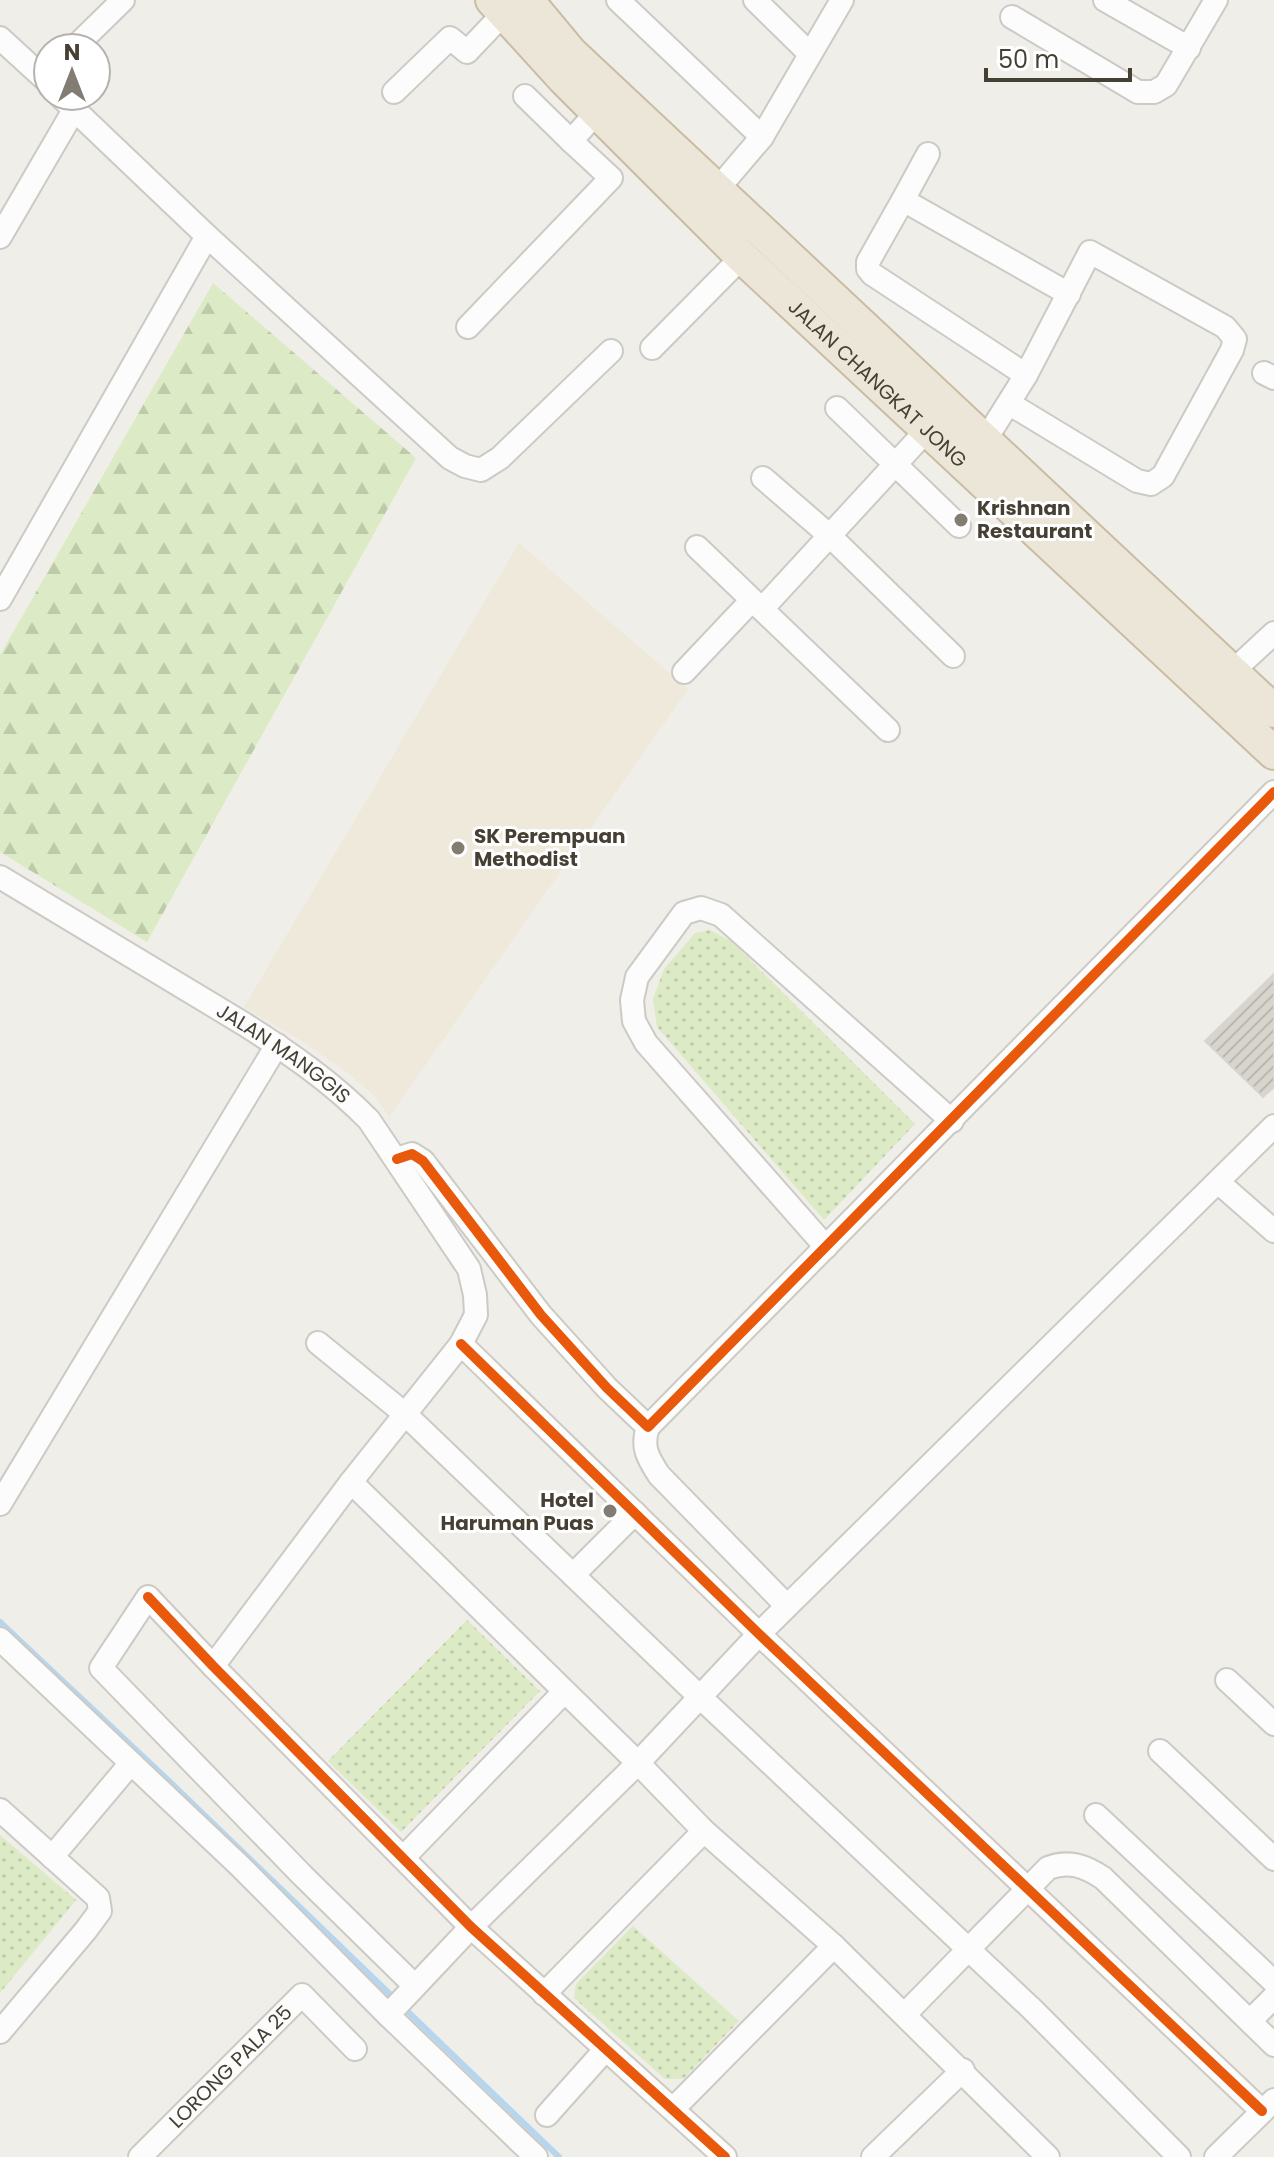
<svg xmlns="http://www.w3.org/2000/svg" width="1274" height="2157" font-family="Poppins,sans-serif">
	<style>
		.education { fill: #eee9da }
		.forest { fill: url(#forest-firs) }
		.park { fill: url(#park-dots) }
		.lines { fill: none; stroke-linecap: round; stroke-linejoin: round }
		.stream { stroke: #b6d6f0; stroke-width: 6 }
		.building { fill: url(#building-hatch); stroke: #d8d5ce; stroke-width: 2 }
		.minor-casing { stroke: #cccac4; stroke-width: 26 }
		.highway-casing { stroke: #c9bca2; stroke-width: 36 }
		.minor { stroke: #fdfcfc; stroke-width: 22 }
		.highway { stroke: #ece6d8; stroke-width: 32 }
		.cycleway-casing { stroke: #fff; stroke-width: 15 }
		.cycleway { stroke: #e8590c; stroke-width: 10 }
		.poi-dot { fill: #827c73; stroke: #fff; stroke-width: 3 }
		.labels { text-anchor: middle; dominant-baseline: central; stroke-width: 6; stroke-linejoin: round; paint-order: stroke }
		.street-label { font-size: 20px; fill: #463f34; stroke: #fff }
		.poi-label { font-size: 20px; font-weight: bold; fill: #463f34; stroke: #fff; text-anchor: start }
	</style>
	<defs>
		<pattern id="forest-firs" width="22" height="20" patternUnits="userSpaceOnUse" patternTransform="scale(2)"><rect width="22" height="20" fill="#dcebc6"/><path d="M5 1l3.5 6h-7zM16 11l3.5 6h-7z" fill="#becbab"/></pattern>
		<pattern id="park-dots" width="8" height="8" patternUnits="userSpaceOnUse" patternTransform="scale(2)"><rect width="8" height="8" fill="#dcebc6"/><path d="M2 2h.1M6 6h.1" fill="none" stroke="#becbab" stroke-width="1.8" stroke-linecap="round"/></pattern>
		<pattern id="building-hatch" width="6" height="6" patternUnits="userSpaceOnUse" patternTransform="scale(2)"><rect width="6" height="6" fill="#d8d5cf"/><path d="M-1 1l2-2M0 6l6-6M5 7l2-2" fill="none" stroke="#bbb8b2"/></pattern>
	</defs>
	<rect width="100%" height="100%" fill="#f0eee8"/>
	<!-- education -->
	<polygon class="education" points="519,543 688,689 389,1117 376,1097 349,1074 303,1042 244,1007"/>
	<!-- forest -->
	<polygon class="forest" points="213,283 416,458 147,942 0,852 0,655"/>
	<!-- park -->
	<g class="park">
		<polygon points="710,930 731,941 915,1124 824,1220 657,1027 653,999 664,969 695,933"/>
		<polygon points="467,1620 540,1691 401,1832 328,1761"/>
		<polygon points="0,1835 76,1900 0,1993"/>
		<polygon points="633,1926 739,2021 683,2079 665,2079 574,1998 576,1984"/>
	</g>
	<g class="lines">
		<!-- stream -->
		<g class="stream">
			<polyline points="0,1622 169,1781 395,1999"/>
			<polyline points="403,2007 559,2157"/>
		</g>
	</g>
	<!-- building -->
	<polygon class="building" points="1274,974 1274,1087 1263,1097 1205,1041"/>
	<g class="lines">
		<!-- minor casing -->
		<g class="minor-casing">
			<g id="minor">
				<polyline points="618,0 762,137"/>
				<polyline points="755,0 810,54"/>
				<polyline points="1105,0 1189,48"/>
				<polyline points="1012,17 1138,92 1154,92 1166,85 1216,0"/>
				<polyline points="0,38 48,82"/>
				<polyline points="74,48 123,0"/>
				<polyline points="394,92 450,38 467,52 504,13"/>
				<polyline points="60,96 207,236 450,458 465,466 481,470 500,458 611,351"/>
				<polyline points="525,96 571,141"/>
				<polyline points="710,198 762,137 842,0"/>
				<polyline points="903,200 928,154"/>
				<polyline points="0,237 74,110"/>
				<polyline points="468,327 611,178 571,141 597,112"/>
				<polyline points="652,348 742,257"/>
				<polyline points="1264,373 1274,378"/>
				<polyline points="1026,375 872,274 868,269 868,262 903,200 1069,294"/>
				<polyline points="837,408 959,526"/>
				<polyline points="984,442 1026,375 1090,252 1225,327 1235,339 1232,350 1163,476 1151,484 1137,481 1010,404"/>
				<polyline points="763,478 830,536 953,656"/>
				<polyline points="697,547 888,730"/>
				<polyline points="0,599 207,236"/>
				<polyline points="762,609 926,431"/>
				<polyline points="684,672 752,600"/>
				<polyline points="1232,672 1274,633"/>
				<path id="s1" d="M0,877l244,147c44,28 88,58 125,96l100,149 6,26 1,20 -15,29 -110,138 -138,184"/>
				<polyline points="397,1159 412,1154 423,1161 541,1315 607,1388 648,1427"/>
				<polyline points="1218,1182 1274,1231"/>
				<polyline points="826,1247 646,1043 634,1021 632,1000 637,977 684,913 701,908 721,915 952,1121"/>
				<polyline points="318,1343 405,1414 700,1697 1033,2010 1179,2157"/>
				<polyline points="461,1344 759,1634 1262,2111"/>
				<polyline points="351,1482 638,1763 704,1831 834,1946 1048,2157"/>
				<polyline points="0,1504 277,1045"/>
				<polyline points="573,1575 635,1513"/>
				<path d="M787,1606l-128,-131c-11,-17 -18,-28 -11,-48l626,-635"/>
				<polyline points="0,1639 241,1867 388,2015 536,2157"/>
				<polyline points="1227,1680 1274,1724"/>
				<polyline points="1160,1751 1274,1859"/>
				<polyline points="0,1810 98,1898 100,1911 86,1930 0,2032"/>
				<polyline points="1096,1815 1274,1982"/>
				<polyline points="52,1857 131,1763"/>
				<polyline points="403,1858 564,1692"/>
				<polyline points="415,1986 303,1876 101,1668 148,1597 213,1666 471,1927 725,2157"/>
				<polyline points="544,1994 704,1831"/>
				<path d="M905,2014l143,-146c21,-8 37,-2 55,10l171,167"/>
				<polyline points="388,2015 471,1927 638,1763 759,1634 1274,1126"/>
				<polyline points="1250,2021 1274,1997"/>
				<polyline points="673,2109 834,1946"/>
				<polyline points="547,2115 605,2050"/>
				<path id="s2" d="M140,2157l162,-162 53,54"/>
				<polyline points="873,2157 963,2070"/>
				<polyline points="1216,2157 1274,2100"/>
			</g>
		</g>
		<!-- highway casing -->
		<g class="highway-casing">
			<g id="highway">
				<path id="s3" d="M492,0l71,78 179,179 532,496"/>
				<polyline points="527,0 571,53 1274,711"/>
			</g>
		</g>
		<!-- minor -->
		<use href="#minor" class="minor"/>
		<!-- highway -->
		<use href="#highway" class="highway"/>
		<!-- cycleway casing -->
		<g class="cycleway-casing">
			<g id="cycleway">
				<polyline points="397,1159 412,1154 423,1161 541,1315 607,1388 648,1427 1274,792"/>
				<polyline points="461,1344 759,1634 1262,2111"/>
				<polyline points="148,1597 213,1666 471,1927 725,2157"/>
			</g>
		</g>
		<!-- cycleway -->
		<use href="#cycleway" class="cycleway"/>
	</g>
	<!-- markers -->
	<g class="poi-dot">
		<circle cx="961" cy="520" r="8"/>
		<circle cx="458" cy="848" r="8"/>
		<circle cx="610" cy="1511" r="8"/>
	</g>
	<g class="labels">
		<!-- street labels -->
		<g class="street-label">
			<text stroke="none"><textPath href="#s3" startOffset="544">JALAN CHANGKAT JONG</textPath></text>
			<text stroke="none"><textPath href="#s1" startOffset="334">JALAN MANGGIS</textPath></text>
			<text stroke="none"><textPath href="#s2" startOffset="128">LORONG PALA 25</textPath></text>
		</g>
		<!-- poi labels -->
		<g class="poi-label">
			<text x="977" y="508">Krishnan<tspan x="977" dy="23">Restaurant</tspan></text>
			<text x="474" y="836">SK Perempuan<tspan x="474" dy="23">Methodist</tspan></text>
			<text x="594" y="1500" text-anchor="end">Hotel<tspan x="594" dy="23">Haruman Puas</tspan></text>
		</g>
	</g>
	<!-- north arrow -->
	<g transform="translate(72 72)"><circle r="38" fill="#ffffff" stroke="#b5b2ae" stroke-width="2"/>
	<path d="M0-6L14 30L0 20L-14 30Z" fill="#827c73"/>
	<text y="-12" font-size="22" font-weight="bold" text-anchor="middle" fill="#463f34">N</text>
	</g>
	<!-- scale -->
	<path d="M986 68v12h144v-12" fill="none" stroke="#463f34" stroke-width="4"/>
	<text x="998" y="68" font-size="24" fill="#463f34" stroke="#ffffff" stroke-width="6" paint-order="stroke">50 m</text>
</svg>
